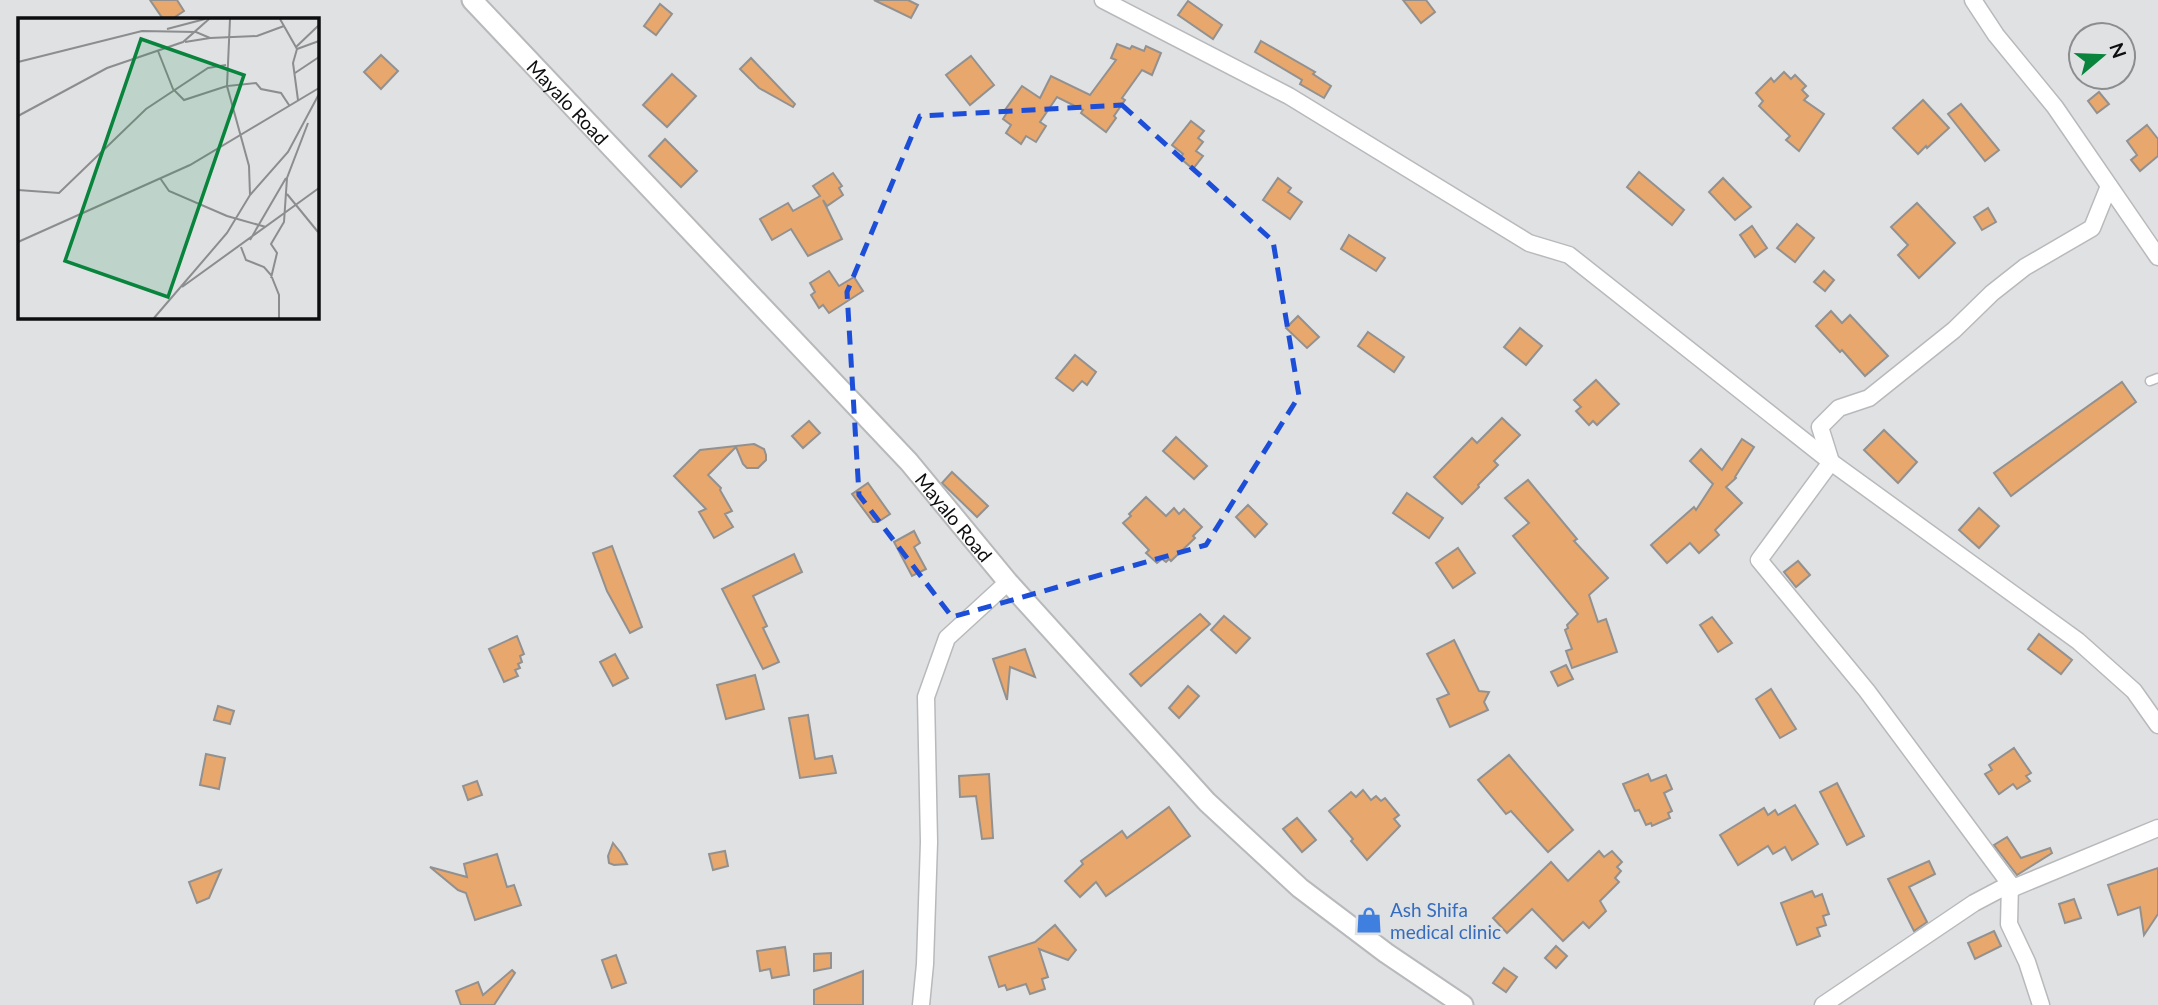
<svg xmlns="http://www.w3.org/2000/svg" width="2158" height="1005" font-family="Lato,sans-serif">
	<style>
		.building { fill: #e8a76c; stroke: #939190; stroke-width: 2 }
		.lines { fill: none; stroke-linecap: round; stroke-linejoin: round }
		.service-casing { stroke: #b8b9bb; stroke-width: 11 }
		.minor-casing { stroke: #b8b9bb; stroke-width: 19 }
		.tertiary-casing { stroke: #b8b9bb; stroke-width: 23 }
		.service { stroke: #fff; stroke-width: 8 }
		.minor { stroke: #fff; stroke-width: 16 }
		.tertiary { stroke: #fff; stroke-width: 19 }
		.marked { fill: none; stroke: #1d4ed8; stroke-width: 5; stroke-dasharray: 14 9; stroke-linejoin: round }
		.labels { text-anchor: middle; dominant-baseline: central; stroke-width: 5; stroke-linejoin: round; paint-order: stroke }
		.street-label { font-size: 19px; fill: #0d0e0f; stroke: #dfe1e3 }
		.shop-label { font-size: 19px; fill: #366cbe; stroke: #dfe1e3; text-anchor: start }
		.inset-road { fill: none; stroke: #8b8d8e; stroke-width: 2 }
		.view { fill: #09843d; fill-opacity: 0.15; stroke: #09843d; stroke-width: 3.5 }
		.inset-edge { fill: none; stroke: #0d0e0f; stroke-width: 3.5 }
	</style>
	<rect width="100%" height="100%" fill="#dfe1e3"/>
	<!-- building -->
	<g class="building">
		<polygon points="150,0 177,0 184,11 172,19 163,19"/>
		<polygon points="874,0 908,0 918,5 911,18"/>
		<polygon points="1403,0 1426,0 1435,12 1421,23"/>
		<polygon points="1188,1 1222,25 1213,39 1178,15"/>
		<polygon points="660,4 672,14 656,35 644,26"/>
		<polygon points="1261,41 1315,72 1313,74 1331,86 1324,98 1300,84 1302,80 1255,52"/>
		<polygon points="1117,44 1130,49 1132,46 1144,51 1146,46 1161,53 1152,75 1142,70 1122,98 1125,100 1114,116 1116,118 1106,132 1081,113 1083,110 1057,97 1040,122 1046,126 1036,142 1026,136 1021,144 1006,133 1011,125 1003,119 1008,111 1005,110 1022,86 1040,98 1051,76 1090,95 1116,60 1111,58"/>
		<polygon points="381,55 398,71 381,89 364,72"/>
		<polygon points="971,56 994,85 970,105 946,75"/>
		<polygon points="751,58 795,104 793,107 759,88 740,69"/>
		<polygon points="1784,72 1791,79 1795,75 1806,86 1802,90 1808,96 1804,100 1824,114 1799,151 1786,140 1790,136 1759,106 1763,101 1756,93 1771,78 1774,82"/>
		<polygon points="672,74 696,96 667,127 643,105"/>
		<polygon points="2099,92 2109,104 2097,113 2088,101"/>
		<polygon points="1923,100 1949,128 1927,148 1926,146 1918,154 1893,128"/>
		<polygon points="1961,104 1999,150 1985,161 1948,114"/>
		<polygon points="1191,121 1204,131 1198,138 1203,142 1196,151 1203,156 1193,169 1180,158 1183,154 1172,145"/>
		<polygon points="2147,125 2158,139 2158,156 2140,171 2131,160 2137,155 2127,141"/>
		<polygon points="665,139 697,171 681,187 649,156"/>
		<polygon points="1639,172 1684,210 1672,225 1627,187"/>
		<polygon points="833,173 842,186 839,188 843,195 827,206 823,200 842,239 808,256 791,229 772,240 760,219 788,203 793,211 820,196 813,186"/>
		<polygon points="1278,178 1291,188 1288,192 1302,202 1290,219 1263,200"/>
		<polygon points="1723,178 1751,207 1735,220 1709,192"/>
		<polygon points="1917,203 1955,243 1919,278 1898,255 1908,245 1891,227"/>
		<polygon points="1988,208 1996,222 1982,230 1974,217"/>
		<polygon points="1797,224 1814,238 1795,262 1777,248"/>
		<polygon points="1752,226 1767,248 1755,257 1740,235"/>
		<polygon points="1349,235 1385,258 1376,271 1341,249"/>
		<polygon points="829,271 839,286 854,277 863,291 829,313 823,305 819,308 811,295 815,292 810,283"/>
		<polygon points="1824,271 1834,280 1825,291 1814,282"/>
		<polygon points="1831,311 1842,323 1850,315 1888,356 1865,376 1842,350 1840,352 1816,326"/>
		<polygon points="1298,316 1319,337 1307,348 1286,328"/>
		<polygon points="1520,328 1542,346 1526,365 1504,347"/>
		<polygon points="1368,332 1404,357 1394,372 1358,346"/>
		<polygon points="1075,355 1096,372 1087,385 1082,381 1073,391 1056,378"/>
		<polygon points="1596,380 1619,404 1597,425 1593,421 1589,425 1576,411 1581,407 1574,400"/>
		<polygon points="2122,382 2136,402 2011,496 1994,473"/>
		<polygon points="1502,418 1520,435 1494,461 1498,465 1478,485 1479,487 1462,504 1434,477 1472,438 1477,443"/>
		<polygon points="809,421 820,433 803,448 792,436"/>
		<polygon points="1884,430 1917,462 1898,483 1864,450"/>
		<polygon points="1176,437 1207,466 1194,479 1163,451"/>
		<polygon points="1742,439 1754,447 1735,477 1736,478 1726,487 1742,503 1715,530 1719,535 1699,553 1690,543 1667,563 1651,545 1694,507 1696,510 1713,484 1690,461 1701,449 1722,470"/>
		<polygon points="754,444 764,449 766,455 766,460 758,468 747,468 743,464 736,447 708,475 721,488 720,490 732,511 725,514 733,527 714,538 699,512 706,509 674,476 700,450"/>
		<polygon points="952,472 988,506 977,517 942,483"/>
		<polygon points="1528,480 1577,539 1574,541 1608,578 1589,595 1598,622 1606,619 1617,652 1572,668 1566,651 1572,649 1565,630 1568,628 1567,625 1578,614 1513,536 1529,523 1505,498"/>
		<polygon points="868,483 890,514 878,522 873,522 852,494"/>
		<polygon points="1407,493 1443,518 1429,538 1393,513"/>
		<polygon points="1146,497 1166,516 1174,508 1179,514 1184,509 1202,527 1193,536 1195,538 1171,561 1169,559 1166,562 1162,559 1157,563 1146,553 1149,550 1123,523 1131,516 1129,514"/>
		<polygon points="1248,505 1267,524 1255,537 1236,517"/>
		<polygon points="1979,508 1999,526 1979,548 1959,530"/>
		<polygon points="914,531 920,543 914,547 926,569 912,576 894,542"/>
		<polygon points="612,546 642,627 630,633 607,591 593,553"/>
		<polygon points="1458,548 1475,573 1453,588 1436,563"/>
		<polygon points="794,554 802,572 753,596 767,626 763,628 779,662 763,669 722,589"/>
		<polygon points="1798,561 1810,575 1796,587 1784,572"/>
		<polygon points="1200,614 1210,624 1141,686 1130,674"/>
		<polygon points="1224,616 1250,638 1236,653 1211,630"/>
		<polygon points="1712,617 1732,643 1718,652 1700,625"/>
		<polygon points="2039,634 2072,660 2061,674 2028,649"/>
		<polygon points="517,636 524,654 520,656 522,662 518,664 520,668 515,670 518,676 504,682 489,649"/>
		<polygon points="1454,640 1479,691 1489,692 1484,702 1488,710 1450,727 1437,699 1449,694 1427,654"/>
		<polygon points="1025,649 1035,677 1010,667 1007,700 993,659"/>
		<polygon points="615,654 628,678 613,686 600,662"/>
		<polygon points="1566,665 1573,679 1558,686 1551,672"/>
		<polygon points="755,675 764,709 726,719 717,685"/>
		<polygon points="1188,686 1199,696 1179,718 1169,708"/>
		<polygon points="1771,689 1796,729 1780,738 1756,699"/>
		<polygon points="218,706 234,711 230,724 214,720"/>
		<polygon points="808,715 815,759 832,756 836,773 800,778 789,718"/>
		<polygon points="2014,748 2031,773 2026,776 2030,781 2017,789 2013,784 1999,794 1985,774 1992,770 1989,765"/>
		<polygon points="206,754 225,758 219,789 200,785"/>
		<polygon points="1509,755 1573,830 1548,852 1511,811 1506,814 1478,780"/>
		<polygon points="989,774 993,838 982,839 976,796 960,797 959,776"/>
		<polygon points="1648,774 1651,781 1666,775 1672,789 1664,793 1672,811 1668,813 1670,818 1652,826 1651,823 1646,825 1639,810 1635,811 1623,784"/>
		<polygon points="477,781 482,795 468,800 463,786"/>
		<polygon points="1837,783 1864,836 1847,845 1820,792"/>
		<polygon points="1363,790 1371,800 1376,796 1381,801 1385,798 1399,815 1394,819 1400,826 1367,860 1351,841 1353,839 1329,811 1351,792 1356,797"/>
		<polygon points="1795,805 1818,844 1792,860 1785,847 1773,854 1768,846 1738,865 1720,835 1764,808 1768,815 1775,810 1778,815"/>
		<polygon points="1169,807 1190,836 1150,865 1106,896 1096,882 1080,897 1065,881 1083,864 1081,861 1122,831 1127,838"/>
		<polygon points="1297,818 1316,840 1302,852 1283,829"/>
		<polygon points="2007,837 2021,858 2050,848 2052,853 2017,875 1994,845"/>
		<polygon points="613,843 621,853 627,864 614,865 609,863 608,856"/>
		<polygon points="725,851 728,866 713,870 709,854"/>
		<polygon points="1599,851 1604,857 1612,851 1622,862 1617,867 1621,871 1615,878 1619,882 1600,901 1606,911 1589,928 1583,922 1563,941 1532,909 1507,933 1493,918 1551,862 1568,881"/>
		<polygon points="497,854 507,887 514,885 521,905 475,920 466,893 458,890 430,867 467,877 464,864"/>
		<polygon points="1929,861 1935,874 1909,887 1927,922 1914,931 1888,879"/>
		<polygon points="2158,868 2158,914 2144,935 2140,907 2118,915 2108,885"/>
		<polygon points="221,870 209,898 197,903 189,882"/>
		<polygon points="1812,891 1815,897 1822,894 1829,914 1823,916 1826,925 1817,928 1820,936 1797,945 1781,903"/>
		<polygon points="2074,899 2081,918 2065,923 2059,904"/>
		<polygon points="1055,925 1076,950 1068,960 1039,949 1048,977 1042,979 1045,989 1030,994 1026,984 1007,990 1005,985 999,987 989,957 1035,942"/>
		<polygon points="1994,931 2001,946 1975,959 1968,943"/>
		<polygon points="1556,946 1567,956 1556,968 1545,958"/>
		<polygon points="785,947 789,975 772,978 770,969 760,971 757,951"/>
		<polygon points="831,953 831,968 814,971 814,954"/>
		<polygon points="616,955 626,983 612,988 602,960"/>
		<polygon points="1504,968 1517,977 1506,992 1493,983"/>
		<polygon points="512,970 515,973 494,1005 461,1005 456,991 478,982 483,995"/>
		<polygon points="863,971 863,1005 814,1005 814,990"/>
	</g>
	<g class="lines">
		<!-- service casing -->
		<g class="service-casing">
			<polyline id="service" points="2150,381 2158,378"/>
		</g>
		<!-- minor casing -->
		<g class="minor-casing">
			<g id="minor">
				<polyline points="1103,0 1289,96 1529,243 1569,255 1831,462 2078,641 2134,691 2158,725"/>
				<polyline points="1973,0 1996,35 2055,107 2158,257"/>
				<polyline points="2109,186 2092,228 2025,267 1992,293 1954,330 1869,398 1839,408 1820,427 1831,462 1759,560 1867,691 2013,888 2158,828"/>
				<polyline points="921,1005 925,964 929,842 926,697 947,638 1008,582"/>
				<polyline points="1823,1005 1974,903 2010,884 2009,924 2027,962 2041,1005"/>
			</g>
		</g>
		<!-- tertiary casing -->
		<g class="tertiary-casing">
			<g id="tertiary">
				<path id="s1" d="M472,0l437,462 99,120 199,220 93,86 86,65 77,52"/>
			</g>
		</g>
		<!-- service -->
		<use href="#service" class="service"/>
		<!-- minor -->
		<use href="#minor" class="minor"/>
		<!-- tertiary -->
		<use href="#tertiary" class="tertiary"/>
	</g>
	<!-- marked area -->
	<path class="marked" d="M1122,105l151,136 26,155 -93,149 -254,72 -93,-122 -12,-203 73,-176z"/>
	<!-- icons -->
	<defs>
		<g id="shop-bare" transform="scale(2.1)"><path d="M-5-2.5h2.3a2.7 3.5 0 0 1 5.4 0H5L5.5 6h-11ZM-1.5-2.5h3a1.5 2.3 0 0 0-3 0Z" fill="#3f7fe0" stroke="#dfe1e3" stroke-width="2.5" paint-order="stroke"/></g>
	</defs>
	<g fill-rule="evenodd">
		<use href="#shop-bare" x="1369" y="920"/>
	</g>
	<g class="labels">
		<!-- street labels -->
		<g class="street-label">
			<text stroke="none"><textPath href="#s1" startOffset="140">Mayalo Road</textPath></text>
			<text stroke="none"><textPath href="#s1" startOffset="707">Mayalo Road</textPath></text>
		</g>
		<!-- shop labels -->
		<g class="shop-label">
			<text x="1390" y="909">Ash Shifa<tspan x="1390" dy="22">medical clinic</tspan></text>
		</g>
	</g>
	<!-- overview -->
	<g transform="translate(18 18)">
		<rect width="301" height="301" fill="#dfe1e3"/>
		<path class="inset-road" d="M262,1l17,30 -4,14 5,37M149,11l38,-10M167,24l25,-4M278,29l23,-22M279,31l22,-8M140,33l15,38 11,11 43,-14 3,-67M0,44l124,-31 54,1 14,6 47,-2 27,-10M277,55l24,-16M0,98l89,-48 76,-26 26,-23M142,160l9,13 58,25 39,11M0,172l41,3 87,-84 62,-41 18,-3M269,176l31,38M232,177l-1,-29 -22,-80 29,-3 5,6 20,4 8,12M232,222l36,-62M0,224l172,-77 129,-77M223,229l5,13 18,7 7,8 8,20v23M253,260l6,-25 -6,-9 13,-22 3,-44 21,-55M164,269l137,-99M136,300l73,-85 23,-38 38,-43 31,-58"/>
		<path class="view" d="M123,21l103,36 -76,222 -103,-36z"/>
		<rect width="301" height="301" class="inset-edge"/>
	</g>
	<!-- north arrow -->
	<g transform="translate(2102 56) rotate(71)"><circle r="33" fill="#dfe1e3" stroke="#8b8d8e" stroke-width="2"/>
	<path d="M0-5L12 26L0 18L-12 26Z" fill="#09843d"/>
	<text y="-10" font-size="19" font-weight="bold" text-anchor="middle" fill="#0d0e0f">N</text>
	</g>
</svg>
